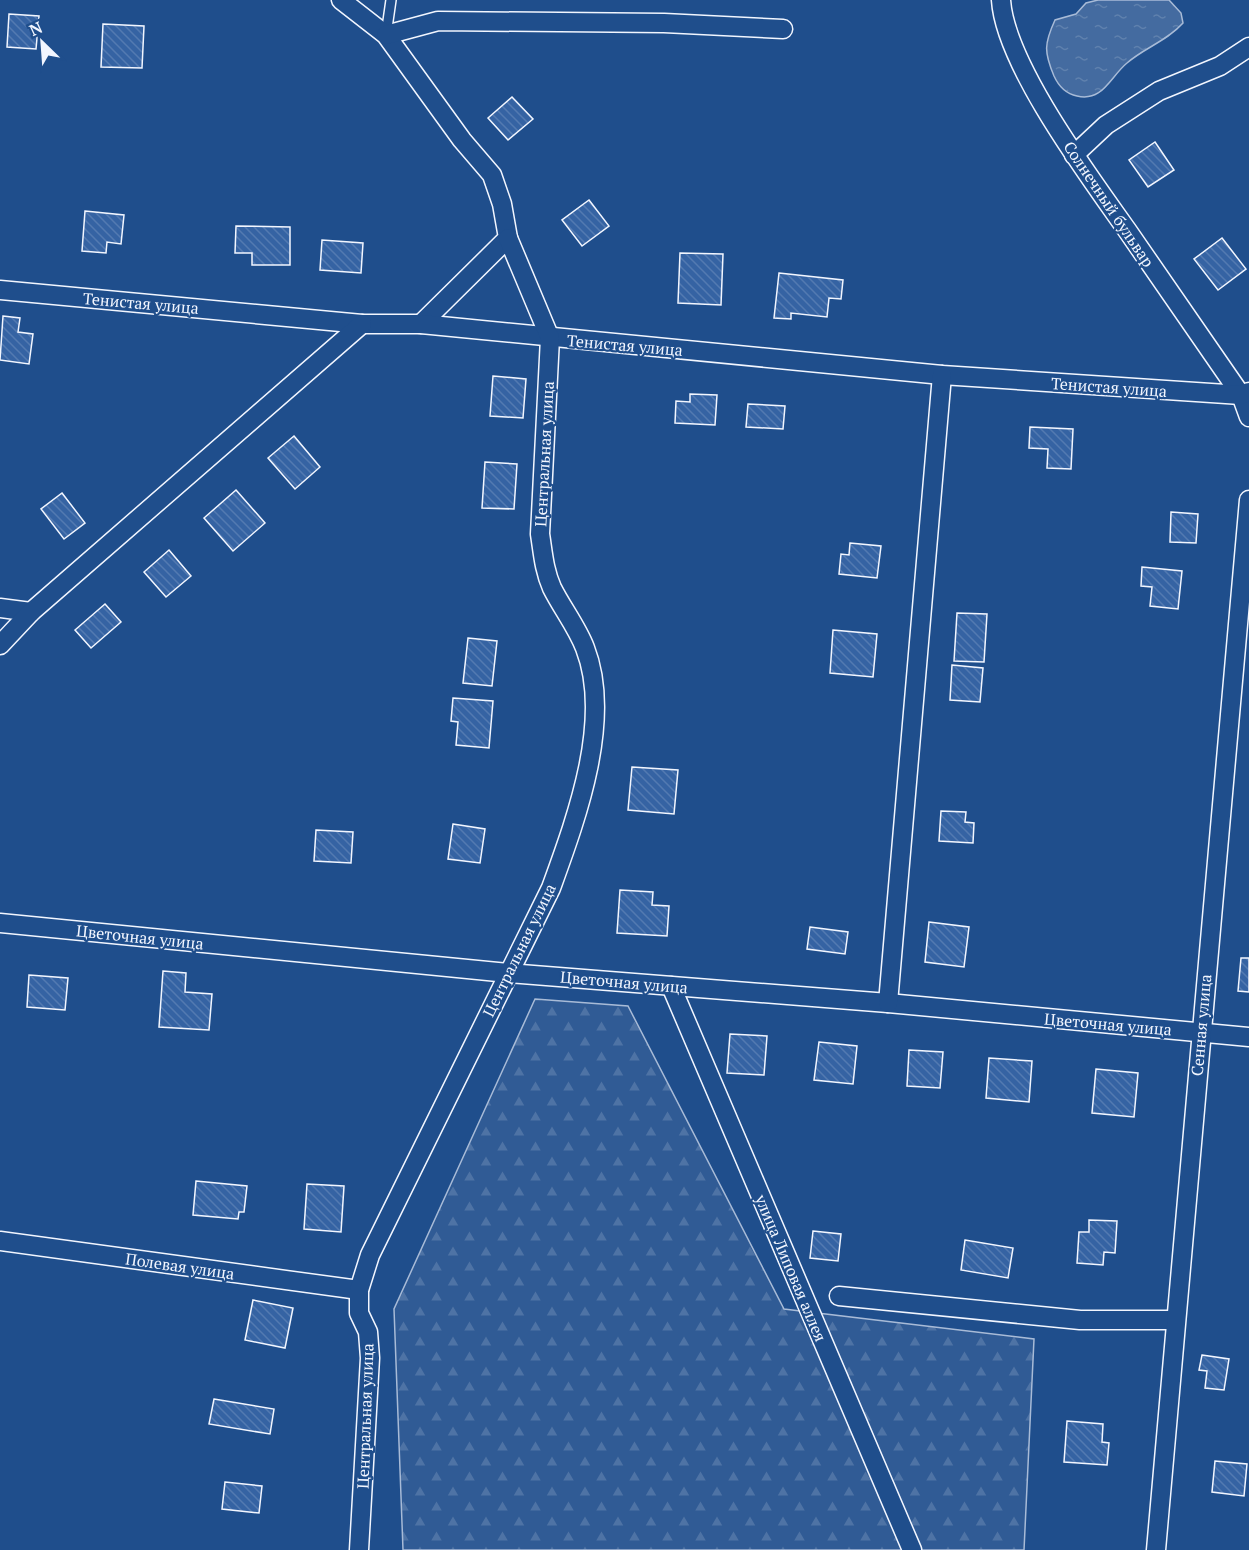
<svg xmlns="http://www.w3.org/2000/svg" width="1249" height="1550" font-family="'PT Serif',serif">
	<style>
		.forest { fill: url(#forest-firs); stroke: #a8bbd7; stroke-width: 1.5 }
		.water { fill: url(#water-ripples); stroke: #a8bbd7; stroke-width: 1.5 }
		.building { fill: url(#building-back-hatch); stroke: #f2f6ff; stroke-width: 1.5 }
		.lines { fill: none; stroke-linecap: round; stroke-linejoin: round }
		.lane-casing { stroke: #f2f6ff; stroke-width: 12 }
		.street-casing { stroke: #f2f6ff; stroke-width: 21 }
		.lane { stroke: #1f4e8c; stroke-width: 9 }
		.street { stroke: #1f4e8c; stroke-width: 18 }
		.labels { text-anchor: middle; dominant-baseline: central; stroke-width: 4.5; stroke-linejoin: round; paint-order: stroke }
		.street-label { font-size: 16px; fill: #f2f6ff; stroke: #1f4e8c }
	</style>
	<defs>
		<pattern id="forest-firs" width="22" height="20" patternUnits="userSpaceOnUse" patternTransform="scale(1.5)"><rect width="22" height="20" fill="#305b95"/><path d="M5 1l3.5 6h-7zM16 11l3.5 6h-7z" fill="#4e73a5"/></pattern>
		<pattern id="water-ripples" width="26" height="14" patternUnits="userSpaceOnUse" patternTransform="scale(1.5)"><rect width="26" height="14" fill="#446ba0"/><path d="M2 4q2-2 4 0t4 0M15 11q2-2 4 0t4 0" fill="none" stroke="#5f81ae"/></pattern>
		<pattern id="building-back-hatch" width="6" height="6" patternUnits="userSpaceOnUse" patternTransform="scale(1.5)"><rect width="6" height="6" fill="#3563a3"/><path d="M-1 5l2 2M0 0l6 6M5-1l2 2" fill="none" stroke="#537ab1"/></pattern>
	</defs>
	<rect width="100%" height="100%" fill="#1f4e8c"/>
	<!-- forest -->
	<polygon class="forest" points="535,999 628,1006 784,1309 1034,1339 1024,1550 403,1550 394,1309"/>
	<!-- water -->
	<path class="water" d="M1098,0h71l12,13 2,10c-16,18 -39,25 -56,40 -17,14 -24,39 -50,33 -10,-2 -18,-9 -23,-20 -10,-24 -10,-32 1,-56l21,-6 10,-11z"/>
	<!-- building -->
	<g class="building">
		<polygon points="9,14 39,16 36,49 7,47"/>
		<polygon points="103,24 144,26 142,68 101,67"/>
		<polygon points="512,97 533,119 508,140 488,118"/>
		<polygon points="1155,142 1174,170 1148,187 1129,160"/>
		<polygon points="589,200 609,226 582,246 562,220"/>
		<polygon points="85,211 124,215 121,244 107,242 106,253 82,251"/>
		<polygon points="236,226 290,227 290,265 252,265 252,253 235,253"/>
		<polygon points="1222,238 1246,269 1218,290 1194,259"/>
		<polygon points="322,240 363,243 361,273 320,270"/>
		<polygon points="680,253 723,254 721,305 678,303"/>
		<polygon points="779,273 843,280 841,299 829,298 827,317 791,313 791,319 774,318"/>
		<polygon points="3,316 20,318 18,332 33,334 29,364 0,360"/>
		<polygon points="493,376 526,379 523,418 490,416"/>
		<polygon points="690,394 717,395 715,425 675,423 676,401 690,402"/>
		<polygon points="748,404 785,406 783,429 746,427"/>
		<polygon points="1030,427 1073,429 1071,469 1047,468 1048,449 1029,448"/>
		<polygon points="294,436 320,467 295,489 268,458"/>
		<polygon points="485,462 517,464 514,509 482,508"/>
		<polygon points="236,490 265,523 233,551 204,518"/>
		<polygon points="62,493 85,523 64,539 41,509"/>
		<polygon points="1171,512 1198,514 1196,543 1170,542"/>
		<polygon points="850,543 881,546 877,578 839,574 841,554 849,555"/>
		<polygon points="169,550 191,576 166,597 144,572"/>
		<polygon points="1142,567 1182,571 1178,609 1150,606 1152,587 1141,586"/>
		<polygon points="105,604 121,622 91,648 75,630"/>
		<polygon points="957,613 987,614 984,662 954,661"/>
		<polygon points="833,630 877,634 873,677 830,673"/>
		<polygon points="468,638 497,641 492,686 463,683"/>
		<polygon points="952,665 983,668 980,702 950,700"/>
		<polygon points="453,698 493,701 489,748 456,745 458,722 451,721"/>
		<polygon points="632,767 678,770 674,814 628,810"/>
		<polygon points="941,811 966,812 965,822 974,823 973,843 939,841"/>
		<polygon points="453,824 485,829 480,863 448,859"/>
		<polygon points="316,830 353,832 351,863 314,861"/>
		<polygon points="620,890 653,892 652,905 669,906 667,936 617,933"/>
		<polygon points="929,922 969,927 964,967 925,962"/>
		<polygon points="810,927 848,932 845,954 807,949"/>
		<polygon points="1241,958 1249,958 1249,992 1238,991"/>
		<polygon points="163,971 186,973 185,992 212,994 209,1030 159,1027"/>
		<polygon points="29,975 68,978 65,1010 27,1007"/>
		<polygon points="730,1034 767,1036 764,1075 727,1073"/>
		<polygon points="819,1042 857,1046 853,1084 814,1080"/>
		<polygon points="909,1050 943,1052 940,1088 907,1086"/>
		<polygon points="989,1058 1032,1061 1029,1102 986,1098"/>
		<polygon points="1096,1069 1138,1073 1134,1117 1092,1113"/>
		<polygon points="196,1181 247,1186 244,1212 239,1212 238,1219 193,1215"/>
		<polygon points="307,1184 344,1186 341,1232 304,1229"/>
		<polygon points="1089,1220 1117,1221 1115,1253 1104,1252 1103,1265 1077,1263 1079,1232 1089,1232"/>
		<polygon points="813,1231 841,1234 838,1261 810,1258"/>
		<polygon points="965,1240 1013,1248 1008,1278 961,1270"/>
		<polygon points="253,1300 293,1308 285,1348 245,1340"/>
		<polygon points="1202,1355 1229,1359 1224,1390 1205,1388 1207,1371 1199,1370"/>
		<polygon points="214,1399 274,1409 270,1434 209,1424"/>
		<polygon points="1067,1421 1103,1424 1102,1442 1109,1443 1107,1465 1064,1462"/>
		<polygon points="1215,1461 1247,1464 1244,1496 1212,1492"/>
		<polygon points="225,1482 262,1486 259,1513 222,1509"/>
	</g>
	<g class="lines">
		<!-- lane casing -->
		<g class="lane-casing">
			<polyline id="lane" points="386,35 391,0"/>
		</g>
		<!-- street casing -->
		<g class="street-casing">
			<g id="street">
				<polyline points="341,0 386,35 462,140 492,175 502,204 508,238 421,324"/>
				<path d="M1001,0c4,64 88,176 126,230 38,55 76,110 114,165l8,22"/>
				<polyline points="386,35 438,21 664,23 783,29"/>
				<polyline points="1074,155 1106,125 1159,91 1220,66 1249,47"/>
				<polyline points="0,290 362,324 421,324 942,375 1241,395 1249,392"/>
				<polyline points="0,608 31,612"/>
				<polyline points="0,645 31,612 362,324"/>
				<polyline points="0,923 508,973 888,1003 1249,1037"/>
				<polyline points="671,986 912,1550"/>
				<polyline points="888,1003 942,375"/>
				<polyline points="0,1241 359,1290"/>
				<polyline points="839,1296 1080,1320 1175,1320"/>
				<path d="M359,1550l11,-192 -2,-26 -9,-19v-23l11,-35 181,-367c25,-69 62,-168 34,-240 -8,-21 -23,-40 -33,-60 -8,-18 -9,-35 -12,-54l10,-196 -42,-100"/>
				<polyline points="1156,1550 1249,500"/>
			</g>
		</g>
		<!-- lane -->
		<use href="#lane" class="lane"/>
		<!-- street -->
		<use href="#street" class="street"/>
	</g>
	<g class="labels">
		<!-- street labels -->
		<g class="street-label">
			<text transform="translate(1109 204) rotate(56)">Солнечный бульвар</text>
			<text transform="translate(141 303) rotate(5)">Тенистая улица</text>
			<text transform="translate(625 345) rotate(5)">Тенистая улица</text>
			<text transform="translate(1109 387) rotate(4)">Тенистая улица</text>
			<text transform="translate(544 454) rotate(-87)">Центральная улица</text>
			<text transform="translate(140 937) rotate(6)">Цветочная улица</text>
			<text transform="translate(519 950) rotate(-64)">Центральная улица</text>
			<text transform="translate(624 982) rotate(5)">Цветочная улица</text>
			<text transform="translate(1108 1024) rotate(5)">Цветочная улица</text>
			<text transform="translate(1201 1025) rotate(-85)">Сенная улица</text>
			<text transform="translate(180 1266) rotate(8)">Полевая улица</text>
			<text transform="translate(791 1268) rotate(67)">улица Липовая аллея</text>
			<text transform="translate(365 1416) rotate(-88)">Центральная улица</text>
		</g>
	</g>
	<!-- north arrow -->
	<g transform="translate(42 42) rotate(335)" stroke="#1f4e8c" stroke-width="4.5" paint-order="stroke">
	<path d="M0-4.5L10 22L0 15L-10 22Z" fill="#f2f6ff"/>
	<text y="-9" font-size="16" font-weight="bold" text-anchor="middle" fill="#f2f6ff">N</text>
	</g>
</svg>
